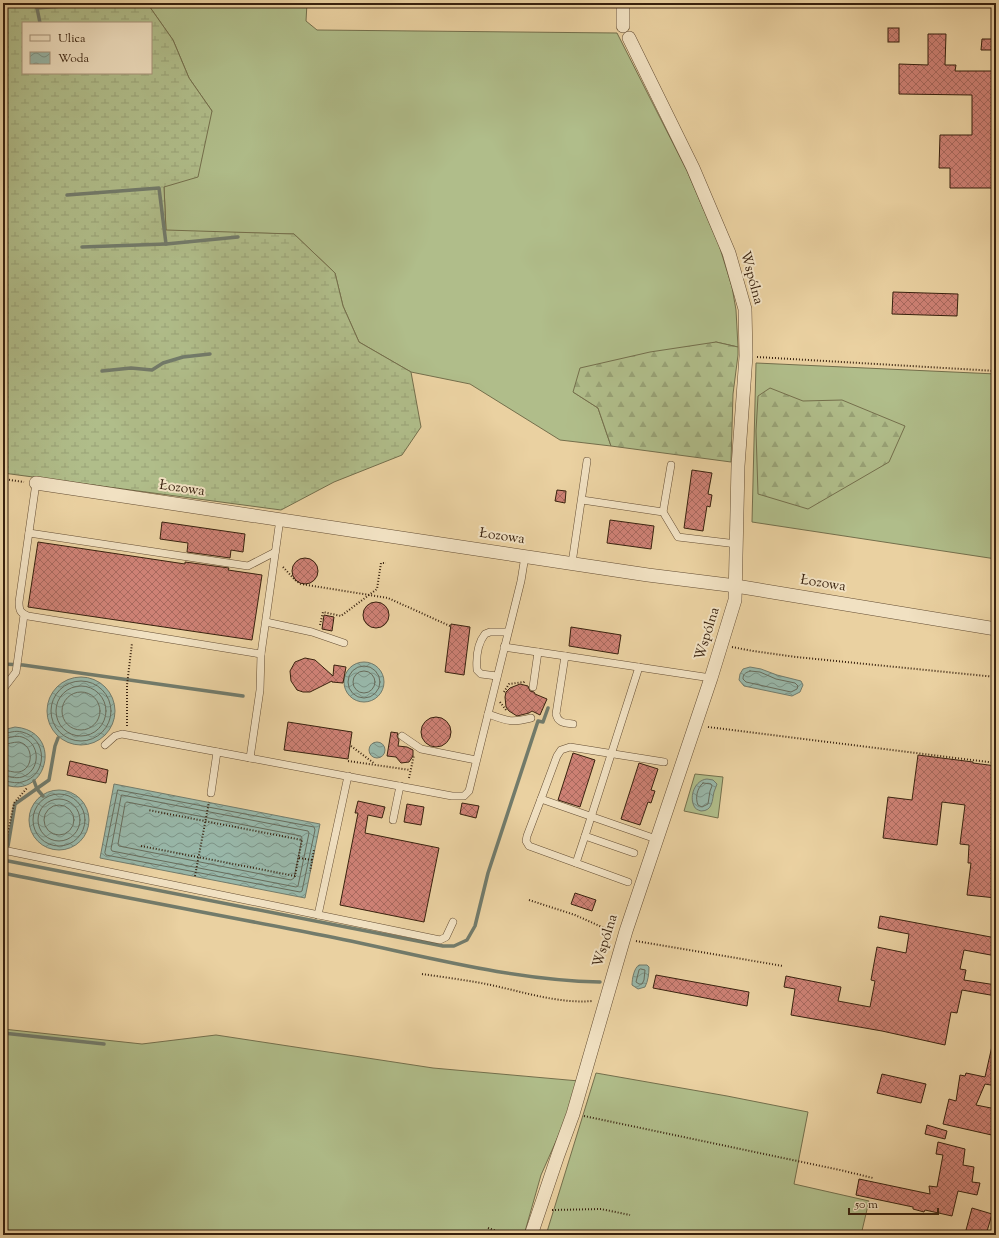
<svg xmlns="http://www.w3.org/2000/svg" width="999" height="1238" font-family="'Sorts Mill Goudy',serif">
	<style>
		.grass { fill: #b0bd8a; stroke: #746f4c }
		.forest { fill: url(#forest-firs); stroke: #746f4c }
		.wetland { fill: url(#wetland-marsh); stroke: #746f4c; fill-rule: evenodd }
		.water { fill: url(#water-waves); stroke: #727b6b }
		.lines { fill: none; stroke-linecap: round; stroke-linejoin: round }
		.shore { stroke: #686c5c; stroke-width: 1 }
		.stream { stroke: #727b6b; stroke-width: 3.5 }
		.building { fill: url(#building-cross-hatch); stroke: #38210e }
		.service-casing { stroke: #644d33; stroke-width: 8 }
		.minor-casing { stroke: #644d33; stroke-width: 14 }
		.path { stroke: #38210e; stroke-width: 2; stroke-dasharray: 1 2; stroke-linecap: butt }
		.service { stroke: #f1e1c2; stroke-width: 7 }
		.minor { stroke: #f1e1c2; stroke-width: 13 }
		.labels { text-anchor: middle; dominant-baseline: central; stroke-width: 4; stroke-linejoin: round; paint-order: stroke }
		.street-label { font-size: 14px; fill: #38210e; stroke: #f1e1c2 }
	</style>
	<defs>
		<pattern id="forest-firs" width="22" height="20" patternUnits="userSpaceOnUse"><rect width="22" height="20" fill="#b0bd8a"/><path d="M5 1l3.5 6h-7zM16 11l3.5 6h-7z" fill="#98a276"/></pattern>
		<pattern id="wetland-marsh" width="20" height="14" patternUnits="userSpaceOnUse"><rect width="20" height="14" fill="#b0bd8a"/><path d="M1 5h8M5 5V1M11 12h8M15 12V8" fill="none" stroke="#98a276"/></pattern>
		<pattern id="water-waves" width="16" height="10" patternUnits="userSpaceOnUse"><rect width="16" height="10" fill="#98b7a9"/><path d="M0 5q4-4 8 0t8 0" fill="none" stroke="#7d9488"/></pattern>
		<pattern id="building-cross-hatch" width="8" height="8" patternUnits="userSpaceOnUse"><rect width="8" height="8" fill="#ce8175"/><path d="M0 0l8 8M0 8l8-8" fill="none" stroke="#a8695e"/></pattern>
	</defs>
	<rect width="100%" height="100%" fill="#ead1a1"/>
	<filter id="stains"><feTurbulence type="fractalNoise" baseFrequency=".005" numOctaves="4"/><feColorMatrix values="0 0 0 0 .2 0 0 0 0 .09 0 0 0 0 .02 0 0 0 .5 -.17"/></filter>
	<radialGradient id="worn" r=".72"><stop offset=".6" stop-color="#630" stop-opacity="0"/><stop offset="1" stop-color="#630" stop-opacity=".3"/></radialGradient>
	<!-- grass -->
	<g class="grass">
		<polygon points="147,3 307,3 306,21 317,30 617,33 687,171 719,245 732,287 736,310 738,347 716,342 573,392 598,408 611,446 560,440 470,384 411,372 359,342 343,306 335,273 294,234 166,231 164,187 212,111 189,78 173,40"/>
		<polygon points="756,363 996,374 996,559 752,522"/>
		<polygon points="695,774 723,777 718,818 684,811"/>
		<polygon points="3,1029 142,1044 216,1035 433,1068 579,1081 564,1123 541,1175 524,1235 3,1235"/>
		<polygon points="596,1073 727,1096 808,1112 794,1184 869,1201 861,1235 546,1235"/>
	</g>
	<!-- forest -->
	<g class="forest">
		<polygon points="716,342 738,347 738,355 733,394 731,462 611,446 598,408 573,392 580,368 650,352"/>
		<polygon points="770,388 803,401 842,400 905,426 889,462 808,509 758,494 756,431 758,396"/>
	</g>
	<!-- wetland -->
	<path class="wetland" d="M3,3h144l26,37 16,38 23,33 -14,66 -34,10 2,43 128,4 41,39 8,33 16,36 52,30 10,55 -19,28 -68,27 -53,28 -278,-37zM23,23h128v50h-128z"/>
	<!-- water -->
	<g class="water">
		<circle cx="364" cy="682" r="20"/>
		<polygon points="750,667 761,669 777,675 801,681 803,685 800,692 792,696 744,686 739,680 740,674 743,669"/>
		<circle cx="81" cy="711" r="34"/>
		<path d="M15,727c50,4 32,75 -12,57v-54z"/>
		<circle cx="377" cy="750" r="8"/>
		<path d="M707,779l6,1 4,4c-1,3 -2,5 -3,8 -2,8 -1,19 -13,19 -3,-1 -6,-2 -7,-5 -5,-10 1,-26 13,-27z"/>
		<polygon points="114,784 320,824 305,898 100,858"/>
		<circle cx="59" cy="820" r="30"/>
		<path d="M639,965h8l2,2c0,7 -1,14 -4,20l-7,2 -6,-4c0,-6 2,-17 7,-20z"/>
	</g>
	<g class="lines">
		<!-- shore -->
		<g class="shore">
			<circle cx="364" cy="682" r="16"/>
			<path d="M750,671l10,1 16,7 19,4 3,3 -1,3 -6,3 -45,-10 -3,-3c0,-5 2,-6 7,-8z"/>
			<circle cx="364" cy="682" r="11"/>
			<circle cx="81" cy="711" r="30"/>
			<circle cx="81" cy="711" r="25"/>
			<circle cx="81" cy="711" r="19"/>
			<path d="M3,734c6,-1 12,-4 19,-2 26,6 26,44 0,50 -7,2 -13,-1 -19,-1"/>
			<path d="M3,739c7,-1 12,-4 19,-2 19,6 19,34 0,40 -7,2 -13,-1 -19,-1"/>
			<path d="M3,745c5,-1 10,-3 16,-3 15,3 15,27 0,30 -6,1 -11,-2 -16,-2"/>
			<path d="M703,783l8,1 1,2 -2,5 -2,13 -6,3 -4,-2c-3,-7 -1,-17 5,-22z"/>
			<polygon points="118,790 314,827 315,830 302,891 300,892 106,855 105,853"/>
			<circle cx="59" cy="820" r="26"/>
			<polygon points="122,795 308,831 309,833 298,886 296,887 112,851 111,849 121,797"/>
			<circle cx="59" cy="820" r="21"/>
			<polygon points="127,802 301,836 302,838 294,878 291,880 119,846 118,844 125,804"/>
			<circle cx="59" cy="820" r="15"/>
			<polygon points="641,969 645,970 644,980 642,984 639,984 636,982 639,970"/>
		</g>
		<!-- stream -->
		<g class="stream">
			<polyline points="36,3 40,23"/>
			<polyline points="37,8 86,4"/>
			<polyline points="67,195 159,188 166,244 238,237"/>
			<polyline points="82,247 166,244"/>
			<polyline points="102,371 131,368 152,370 163,363 183,357 210,354"/>
			<polyline points="3,664 23,665 243,696"/>
			<polyline points="34,781 37,789 43,796"/>
			<polyline points="8,846 15,804 49,780 55,746 58,738"/>
			<polyline points="3,860 443,946 454,946 467,940 475,926 488,873 538,721 543,722 548,708"/>
			<path d="M3,873c106,22 212,41 318,62 93,18 184,45 279,47"/>
			<polyline points="3,1033 104,1044"/>
		</g>
	</g>
	<!-- building -->
	<g class="building">
		<rect x="888" y="28" width="11" height="14"/>
		<polygon points="928,34 946,34 945,65 956,65 955,71 996,71 996,188 950,188 950,168 939,168 940,135 972,135 972,95 899,94 899,64 928,65"/>
		<polygon points="982,39 996,39 996,50 981,50"/>
		<polygon points="893,292 958,294 957,316 892,314"/>
		<polygon points="692,470 712,473 708,494 712,495 710,507 707,506 703,531 684,528"/>
		<polygon points="557,490 566,491 565,503 555,501"/>
		<polygon points="610,520 654,526 651,549 607,543"/>
		<polygon points="162,522 245,534 243,552 231,550 230,558 187,552 188,543 160,539"/>
		<polygon points="38,542 185,564 185,562 229,568 228,570 262,575 252,640 28,607"/>
		<circle cx="305" cy="571" r="13"/>
		<circle cx="376" cy="615" r="13"/>
		<polygon points="324,615 334,617 332,631 322,629"/>
		<polygon points="451,624 470,627 464,675 445,672"/>
		<polygon points="571,627 621,635 618,654 569,646"/>
		<polygon points="305,658 315,660 333,676 334,665 346,667 343,683 332,682 332,681 310,692 303,692 297,690 291,681 290,671 295,662"/>
		<polygon points="520,684 528,686 530,691 534,692 535,694 547,699 540,715 532,711 529,713 517,716 509,711 506,707 505,697 506,692 510,688"/>
		<circle cx="436" cy="732" r="15"/>
		<polygon points="288,722 352,732 348,759 284,750"/>
		<polygon points="391,732 398,733 397,736 399,740 398,746 407,747 413,750 413,756 409,762 401,763 396,757 387,756"/>
		<polygon points="573,753 595,760 580,807 558,800"/>
		<polygon points="918,755 973,762 973,763 996,766 996,898 967,895 971,863 968,863 969,845 960,844 965,805 942,802 937,845 883,838 888,797 912,800"/>
		<polygon points="70,761 108,770 106,783 67,775"/>
		<polygon points="639,763 658,769 651,790 655,791 651,803 648,802 640,825 621,819"/>
		<polygon points="358,801 385,807 382,818 368,815 365,833 439,848 424,922 340,905 358,813 355,813"/>
		<polygon points="462,803 479,806 476,818 460,814"/>
		<polygon points="407,804 424,807 421,825 404,822"/>
		<polygon points="575,893 596,900 592,911 571,904"/>
		<polygon points="880,916 996,938 996,956 964,950 960,969 966,970 964,980 996,985 996,996 962,990 957,1013 951,1012 945,1045 882,1031 791,1015 795,989 784,987 786,976 841,987 838,1001 870,1007 875,981 871,980 877,947 906,953 909,934 878,928"/>
		<polygon points="656,975 749,992 747,1006 653,988"/>
		<polygon points="992,1046 996,1046 996,1086 985,1084 976,1105 996,1109 996,1136 943,1124 949,1099 956,1101 960,1075 965,1076 966,1073 985,1077"/>
		<polygon points="882,1074 926,1084 921,1103 877,1093"/>
		<polygon points="927,1125 947,1131 945,1139 925,1134"/>
		<polygon points="938,1142 965,1149 963,1165 974,1167 972,1182 980,1183 977,1195 958,1191 952,1216 925,1210 924,1212 913,1209 913,1207 856,1195 859,1179 930,1194 929,1186 937,1187 943,1155 936,1154"/>
		<polygon points="972,1208 992,1214 986,1235 973,1235 973,1232 966,1230"/>
	</g>
	<g class="lines">
		<!-- service casing -->
		<g class="service-casing">
			<g id="service">
				<path d="M36,483l-17,119c0,8 1,11 9,14l233,38"/>
				<polyline points="582,500 663,512 678,537 737,544"/>
				<polyline points="663,512 671,465"/>
				<polyline points="29,533 248,566 275,552"/>
				<polyline points="572,563 587,461"/>
				<polyline points="266,622 312,632 344,643"/>
				<polyline points="504,647 565,656"/>
				<path d="M497,676l-16,-2 -4,-4c-1,-13 0,-26 8,-36l5,-2h17"/>
				<polyline points="533,687 538,652"/>
				<polyline points="3,689 16,672 24,615"/>
				<path d="M488,714c20,7 22,9 43,4"/>
				<path d="M573,724c-9,-1 -15,-1 -17,-10l9,-58 146,22"/>
				<polyline points="402,736 421,749 476,760"/>
				<polyline points="105,745 115,736 122,734 452,796 464,796 469,791 521,581 525,556"/>
				<polyline points="250,758 260,690 261,654 280,519"/>
				<polyline points="211,793 217,752"/>
				<polyline points="541,799 557,756 561,750 570,747 664,762"/>
				<polyline points="393,820 400,786"/>
				<polyline points="3,850 440,940 446,937 453,922"/>
				<polyline points="634,853 585,836 639,667"/>
				<polyline points="576,863 585,836"/>
				<polyline points="628,882 529,846 526,841 527,836 541,799 656,839"/>
				<polyline points="318,915 348,776"/>
			</g>
		</g>
		<!-- minor casing -->
		<g class="minor-casing">
			<g id="minor">
				<polyline points="623,3 623,26"/>
				<polyline points="36,483 648,575 736,586 996,629"/>
				<polyline points="531,1235 558,1155 573,1114 626,931 711,678 735,600 738,466 746,356 745,309 729,253 693,168 629,38"/>
			</g>
		</g>
		<!-- path -->
		<g class="path">
			<polyline points="757,357 996,371"/>
			<polyline points="3,479 24,482"/>
			<polyline points="283,567 296,581 301,584 388,598 450,626"/>
			<polyline points="320,625 323,612 341,616 377,589 381,563 386,563"/>
			<polyline points="732,647 753,651 796,657 996,677"/>
			<polyline points="504,692 509,684 524,682 525,680"/>
			<polyline points="500,702 506,710"/>
			<polyline points="127,726 127,685 132,643"/>
			<polyline points="708,727 996,763"/>
			<polyline points="351,746 375,764"/>
			<polyline points="348,761 410,770"/>
			<polyline points="409,778 414,755"/>
			<polyline points="6,841 14,803 27,788"/>
			<polyline points="141,846 295,876 302,840 148,810"/>
			<polyline points="299,858 312,860 310,871"/>
			<polyline points="312,860 314,850"/>
			<polyline points="195,876 209,802"/>
			<polyline points="529,900 575,915 613,932"/>
			<polyline points="636,941 783,966"/>
			<path d="M422,974c21,3 43,6 64,10 35,7 71,20 107,17"/>
			<polyline points="584,1116 840,1170 873,1178"/>
			<polyline points="552,1210 601,1209 630,1215"/>
			<polyline points="488,1228 508,1235"/>
		</g>
		<!-- service -->
		<use href="#service" class="service"/>
		<!-- minor -->
		<use href="#minor" class="minor"/>
	</g>
	<g class="labels">
		<!-- street labels -->
		<g class="street-label">
			<text transform="translate(751 278) rotate(75)">Wspólna</text>
			<text transform="translate(182 489) rotate(8)">Łozowa</text>
			<text transform="translate(502 537) rotate(8)">Łozowa</text>
			<text transform="translate(823 584) rotate(9)">Łozowa</text>
			<text transform="translate(708 634) rotate(-73)">Wspólna</text>
			<text transform="translate(606 941) rotate(-73)">Wspólna</text>
		</g>
	</g>
	<!-- margin -->
	<rect width="999" height="1238" fill="none" stroke="#ead1a1" stroke-width="16"/>
	<rect x="4" y="4" width="991" height="1230" fill="none" stroke="#38210e" stroke-width="2"/>
	<rect x="8" y="8" width="983" height="1222" fill="none" stroke="#38210e"/>
	<!-- legend -->
	<rect x="22" y="22" width="130" height="52" fill="#f1e1c2" stroke="#a7947a"/>
	<rect x="30" y="35" width="20" height="6" fill="#f1e1c2" stroke="#a7947a"/>
	<text x="58" y="42" font-size="12" fill="#38210e">Ulica</text>
	<rect x="30" y="52" width="20" height="12" fill="url(#water-waves)" stroke="#a7947a"/>
	<text x="58" y="62" font-size="12" fill="#38210e">Woda</text>
	<!-- scale -->
	<path d="M849 1208v6h89v-6" fill="none" stroke="#38210e" stroke-width="2"/>
	<text x="855" y="1208" font-size="12" fill="#38210e" stroke="#f1e1c2" stroke-width="3" paint-order="stroke">50 m</text>
	<rect width="100%" height="100%" filter="url(#stains)"/>
	<rect width="100%" height="100%" fill="url(#worn)"/>
</svg>
